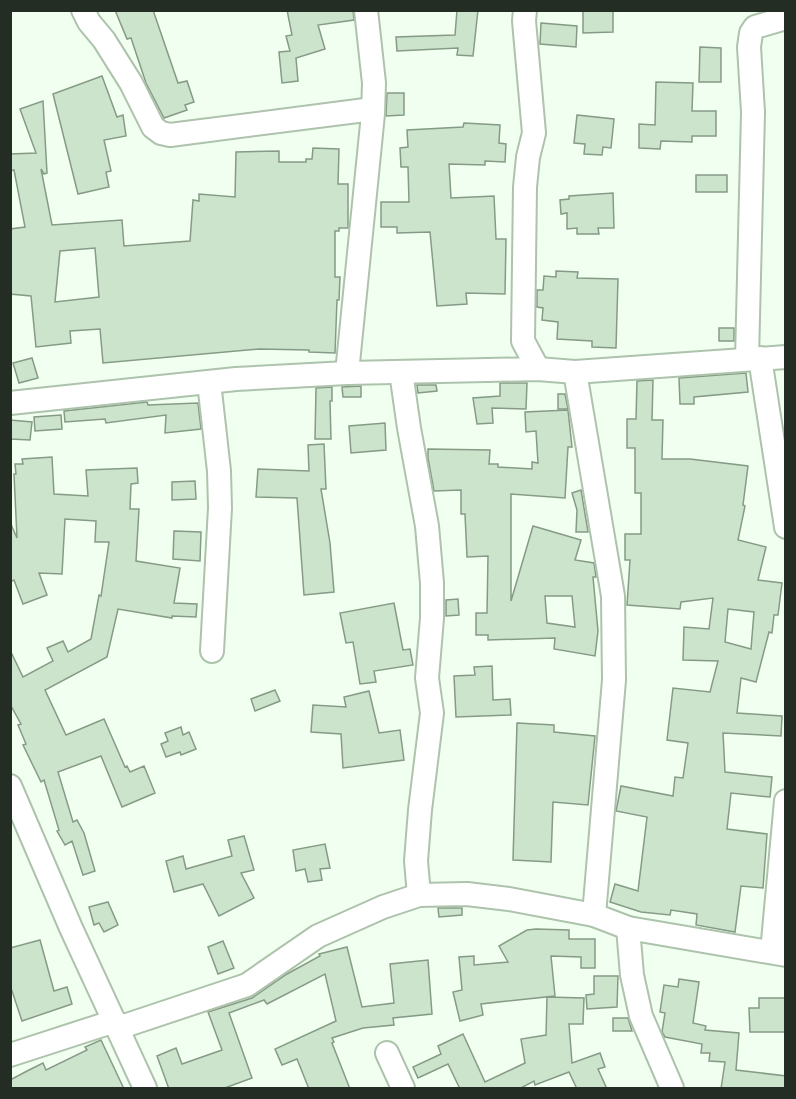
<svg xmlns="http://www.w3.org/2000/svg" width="796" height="1099" font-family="Karla,sans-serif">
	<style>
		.building { fill: #cde4cc; stroke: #859b85; stroke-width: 1.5; fill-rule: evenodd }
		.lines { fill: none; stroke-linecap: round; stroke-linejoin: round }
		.minor-casing { stroke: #adc3ac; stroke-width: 26 }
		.minor { stroke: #fff; stroke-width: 22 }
	</style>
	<rect width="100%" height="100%" fill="#f1fff0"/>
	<!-- building -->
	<g class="building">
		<polygon points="115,10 153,10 178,83 187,81 194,102 185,105 187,110 164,118 146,83 131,38 127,39"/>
		<polygon points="287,10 353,10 354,20 318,25 325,49 296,58 298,81 282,83 279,52 290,51 286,36 292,35"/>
		<polygon points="457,10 478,10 473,56 457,55 458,48 397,51 396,37 455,35"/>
		<polygon points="583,10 613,10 613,32 583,33"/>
		<polygon points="541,23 577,26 576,47 540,44"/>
		<polygon points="700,47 721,48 721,82 699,82"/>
		<polygon points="102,76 117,117 123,115 126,136 104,140 111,171 106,172 109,187 78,194 53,94"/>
		<polygon points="656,82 693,83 692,111 716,111 716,136 692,136 692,142 661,141 660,149 639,148 639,124 655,125"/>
		<polygon points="387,93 404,93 404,115 386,116"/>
		<path d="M43,101l4,72 -3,1 -3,-5 11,56 70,-5 2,26 66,-5 3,-41 6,1v-7l36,3 1,-45 43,-1v11h27v-3h6l1,-11 26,1 -1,35h10v44h-9v3h-4v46h5l-1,23h-2l-2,53 -26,-1v-2l-50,-1 -156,14 -3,-34 -30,2 1,12 -35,4 -5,-51 -21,-2v-65l15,-2 -11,-57 -4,1v-17l26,-1 -16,-44zM95,248l4,49 -44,5 5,-51z"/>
		<polygon points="577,115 614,119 611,148 603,147 602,155 584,154 585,144 574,143"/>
		<polygon points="464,123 500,125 499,143 506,144 505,162 485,161 485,165 449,164 451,198 494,196 496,239 506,239 505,294 466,293 467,304 437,306 430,232 397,233 397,227 381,227 381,202 409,202 408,167 401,167 400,148 408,147 407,130 463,127"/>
		<rect x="696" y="175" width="31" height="17"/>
		<polygon points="613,193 614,228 598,228 599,234 577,234 577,228 567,229 567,213 561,214 560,200 569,199 569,196"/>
		<polygon points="556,271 578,272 577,278 618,279 616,348 592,347 592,341 557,339 558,322 542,320 543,308 537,307 537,290 543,290 544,276 556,277"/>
		<rect x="719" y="328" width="15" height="13"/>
		<polygon points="32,358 38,378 19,383 13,363"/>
		<polygon points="746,373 748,392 694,397 694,404 680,404 679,378"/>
		<path d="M653,380l-1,40h11l-1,39h28l58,7 -5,39 2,1 -7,34 28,7 -8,33 24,3 -4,32h-4l-2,18 -3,-1 -13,50 -15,-4 -4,35 45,3 -1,20 -58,-3 2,39 47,5 -2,20 -39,-4 -4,36 40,5 -4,54 -22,-2 -6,46 -39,-7 1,-11 -26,-4 -1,5 -29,-3 -31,-10 5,-18 23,7 9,-74 -31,-6 5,-25 52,10 2,-19 8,1 5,-35 -21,-3 6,-52 37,4 8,-31 -35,-1 1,-33 25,2 4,-31 -32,4 -1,7 -53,-4 3,-45h-5v-26h16v-41h-6v-45h-8v-29h9l1,-38zM728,609l26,3 -3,37 -26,-7z"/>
		<polygon points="500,383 527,383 526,409 492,408 493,423 477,424 473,398 500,396"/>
		<polygon points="417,385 436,385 437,391 418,393"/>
		<polygon points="361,386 361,397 343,397 342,387"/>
		<polygon points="332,387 332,401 330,401 331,439 315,439 316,388"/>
		<polygon points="558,394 565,394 568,409 558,409"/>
		<polygon points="147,402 148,405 198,403 201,429 165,433 166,415 106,423 105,419 65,422 64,411"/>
		<path d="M568,410l4,37h-4l-3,51 -54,-4v107l22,-75 48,14 -6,20 19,3 2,14h-3l5,54 -3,25 -41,-7 1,-11 -67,2v-5h-12v-22h11l1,-57 -21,1 -2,-43h-4v-24l-27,1 -6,-33v-9l62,1 -1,14h9v3l34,2v-7l6,1 -2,-32 -10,1 -1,-20zM545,596h27l3,31 -28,-4z"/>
		<polygon points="61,415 62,429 35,431 34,417"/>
		<polygon points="10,420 32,422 30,440 10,439"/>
		<polygon points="385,423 386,450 351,453 349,426"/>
		<polygon points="324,444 326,489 321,489 330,543 334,592 304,595 297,498 256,497 258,469 309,471 308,445"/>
		<polygon points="52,457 54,494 88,496 86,470 137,468 138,483 131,484 130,509 139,509 136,561 180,568 174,603 197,604 196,617 172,616 172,618 118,609 107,657 45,690 66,735 104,719 125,767 127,766 130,772 144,766 155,793 122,807 101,756 58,772 73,822 77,820 84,833 95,871 83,875 72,841 65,845 57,831 59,830 44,780 41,782 23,745 26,744 18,725 21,724 10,704 10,650 23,677 53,661 47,648 63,641 68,652 91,639 99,595 101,596 109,542 95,542 96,521 65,519 62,574 39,573 47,595 23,604 14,580 10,582 10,522 17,538 14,474 16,474 15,464 23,464 22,459"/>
		<polygon points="195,481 196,499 172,500 172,482"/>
		<polygon points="581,490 588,532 576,532 577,510 572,493"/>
		<polygon points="174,531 201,532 200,561 173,559"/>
		<polygon points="458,599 459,615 446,616 446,600"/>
		<polygon points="394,603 403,650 410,649 413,665 374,671 376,682 360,684 353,642 346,643 340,613"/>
		<polygon points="492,666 493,700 510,699 511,715 456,717 454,676 475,675 474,667"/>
		<polygon points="275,690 280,701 255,711 251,699"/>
		<polygon points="369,691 379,733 400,730 404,760 343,768 341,734 311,732 313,705 346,707 344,697"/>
		<polygon points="517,723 554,725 554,732 595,736 588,805 553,802 551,862 513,860"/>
		<polygon points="181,727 183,735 189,732 196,749 181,755 180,752 166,757 161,744 168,741 165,733"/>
		<polygon points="244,836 254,870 241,873 254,898 219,916 203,884 174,892 166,861 183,856 186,869 232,856 228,840"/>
		<polygon points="325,844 330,868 320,869 322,880 308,882 305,869 296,871 293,850"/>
		<polygon points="108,902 118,925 104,932 99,923 94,925 89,907"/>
		<polygon points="438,908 462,908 462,915 439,917"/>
		<polygon points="536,929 569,930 569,939 595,939 595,968 581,968 581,957 551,956 555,996 481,1004 483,1015 460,1021 453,992 462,990 459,957 474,956 474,965 508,962 499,946 527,930"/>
		<polygon points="40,940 54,991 67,987 72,1004 22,1021 10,985 10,948"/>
		<polygon points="223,941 234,968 218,974 208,947"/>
		<polygon points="347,947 362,1007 394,1003 390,964 428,960 432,1014 393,1018 394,1025 363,1028 332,1038 334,1042 332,1043 350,1089 309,1089 297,1059 282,1065 275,1049 336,1021 325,974 267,1004 264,1000 229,1013 252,1078 222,1089 169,1089 157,1056 176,1048 182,1064 222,1050 208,1012 252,998 287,974 320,956 319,954"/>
		<polygon points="594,976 618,976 617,1007 587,1009 586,995 594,994"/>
		<polygon points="679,979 699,982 693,1023 706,1026 705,1030 739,1033 736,1070 786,1076 786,1089 721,1089 725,1062 709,1061 710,1053 701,1053 702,1044 665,1037 662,1032 665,1013 660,1012 664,985 678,987"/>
		<polygon points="547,997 584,998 583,1024 569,1024 572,1063 600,1053 605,1067 598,1069 607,1089 577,1089 569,1072 535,1085 534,1081 519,1089 460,1089 448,1064 418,1078 413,1067 441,1054 438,1046 463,1034 485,1082 525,1063 521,1039 546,1035"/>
		<polygon points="759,998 786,998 786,1032 750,1032 749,1008 759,1008"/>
		<polygon points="613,1018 628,1018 632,1031 613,1031"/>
		<polygon points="101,1040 124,1089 10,1089 10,1080 29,1070 43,1063 46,1070 87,1050 85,1047"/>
	</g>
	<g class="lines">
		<!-- minor casing -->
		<g class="minor-casing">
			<g id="minor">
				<polyline points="83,10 89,22 104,40 131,83 153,127 161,133 170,135 373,109"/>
				<polyline points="525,10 524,21 534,133 528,157 525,187 523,341 538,369"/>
				<polyline points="760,358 786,527"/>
				<polyline points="747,359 753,112 749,47 751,33 755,27 786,18"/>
				<polyline points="401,372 409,428 427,526 432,583 432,618 427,678 432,713 420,810 416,861 419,895"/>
				<polyline points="575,372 613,596 614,680 594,915"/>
				<polyline points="347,373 373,114 374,83 366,10"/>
				<polyline points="209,382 219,471 220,508 212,651"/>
				<polyline points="10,403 236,379 347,373 538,369 575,372 786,357"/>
				<polyline points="10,786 71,928 145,1088"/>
				<polyline points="628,928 632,975 641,1016 672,1088"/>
				<polyline points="772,952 786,801"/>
				<polyline points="118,1028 247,985 318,936 383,907 419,895 467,894 509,899 594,915 628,928 786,955"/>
				<polyline points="387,1053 403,1088"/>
				<polyline points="10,1055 115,1021"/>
			</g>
		</g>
		<!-- minor -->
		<use href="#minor" class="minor"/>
	</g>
	<!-- border -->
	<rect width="796" height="1099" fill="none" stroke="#242d24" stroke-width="24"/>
</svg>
